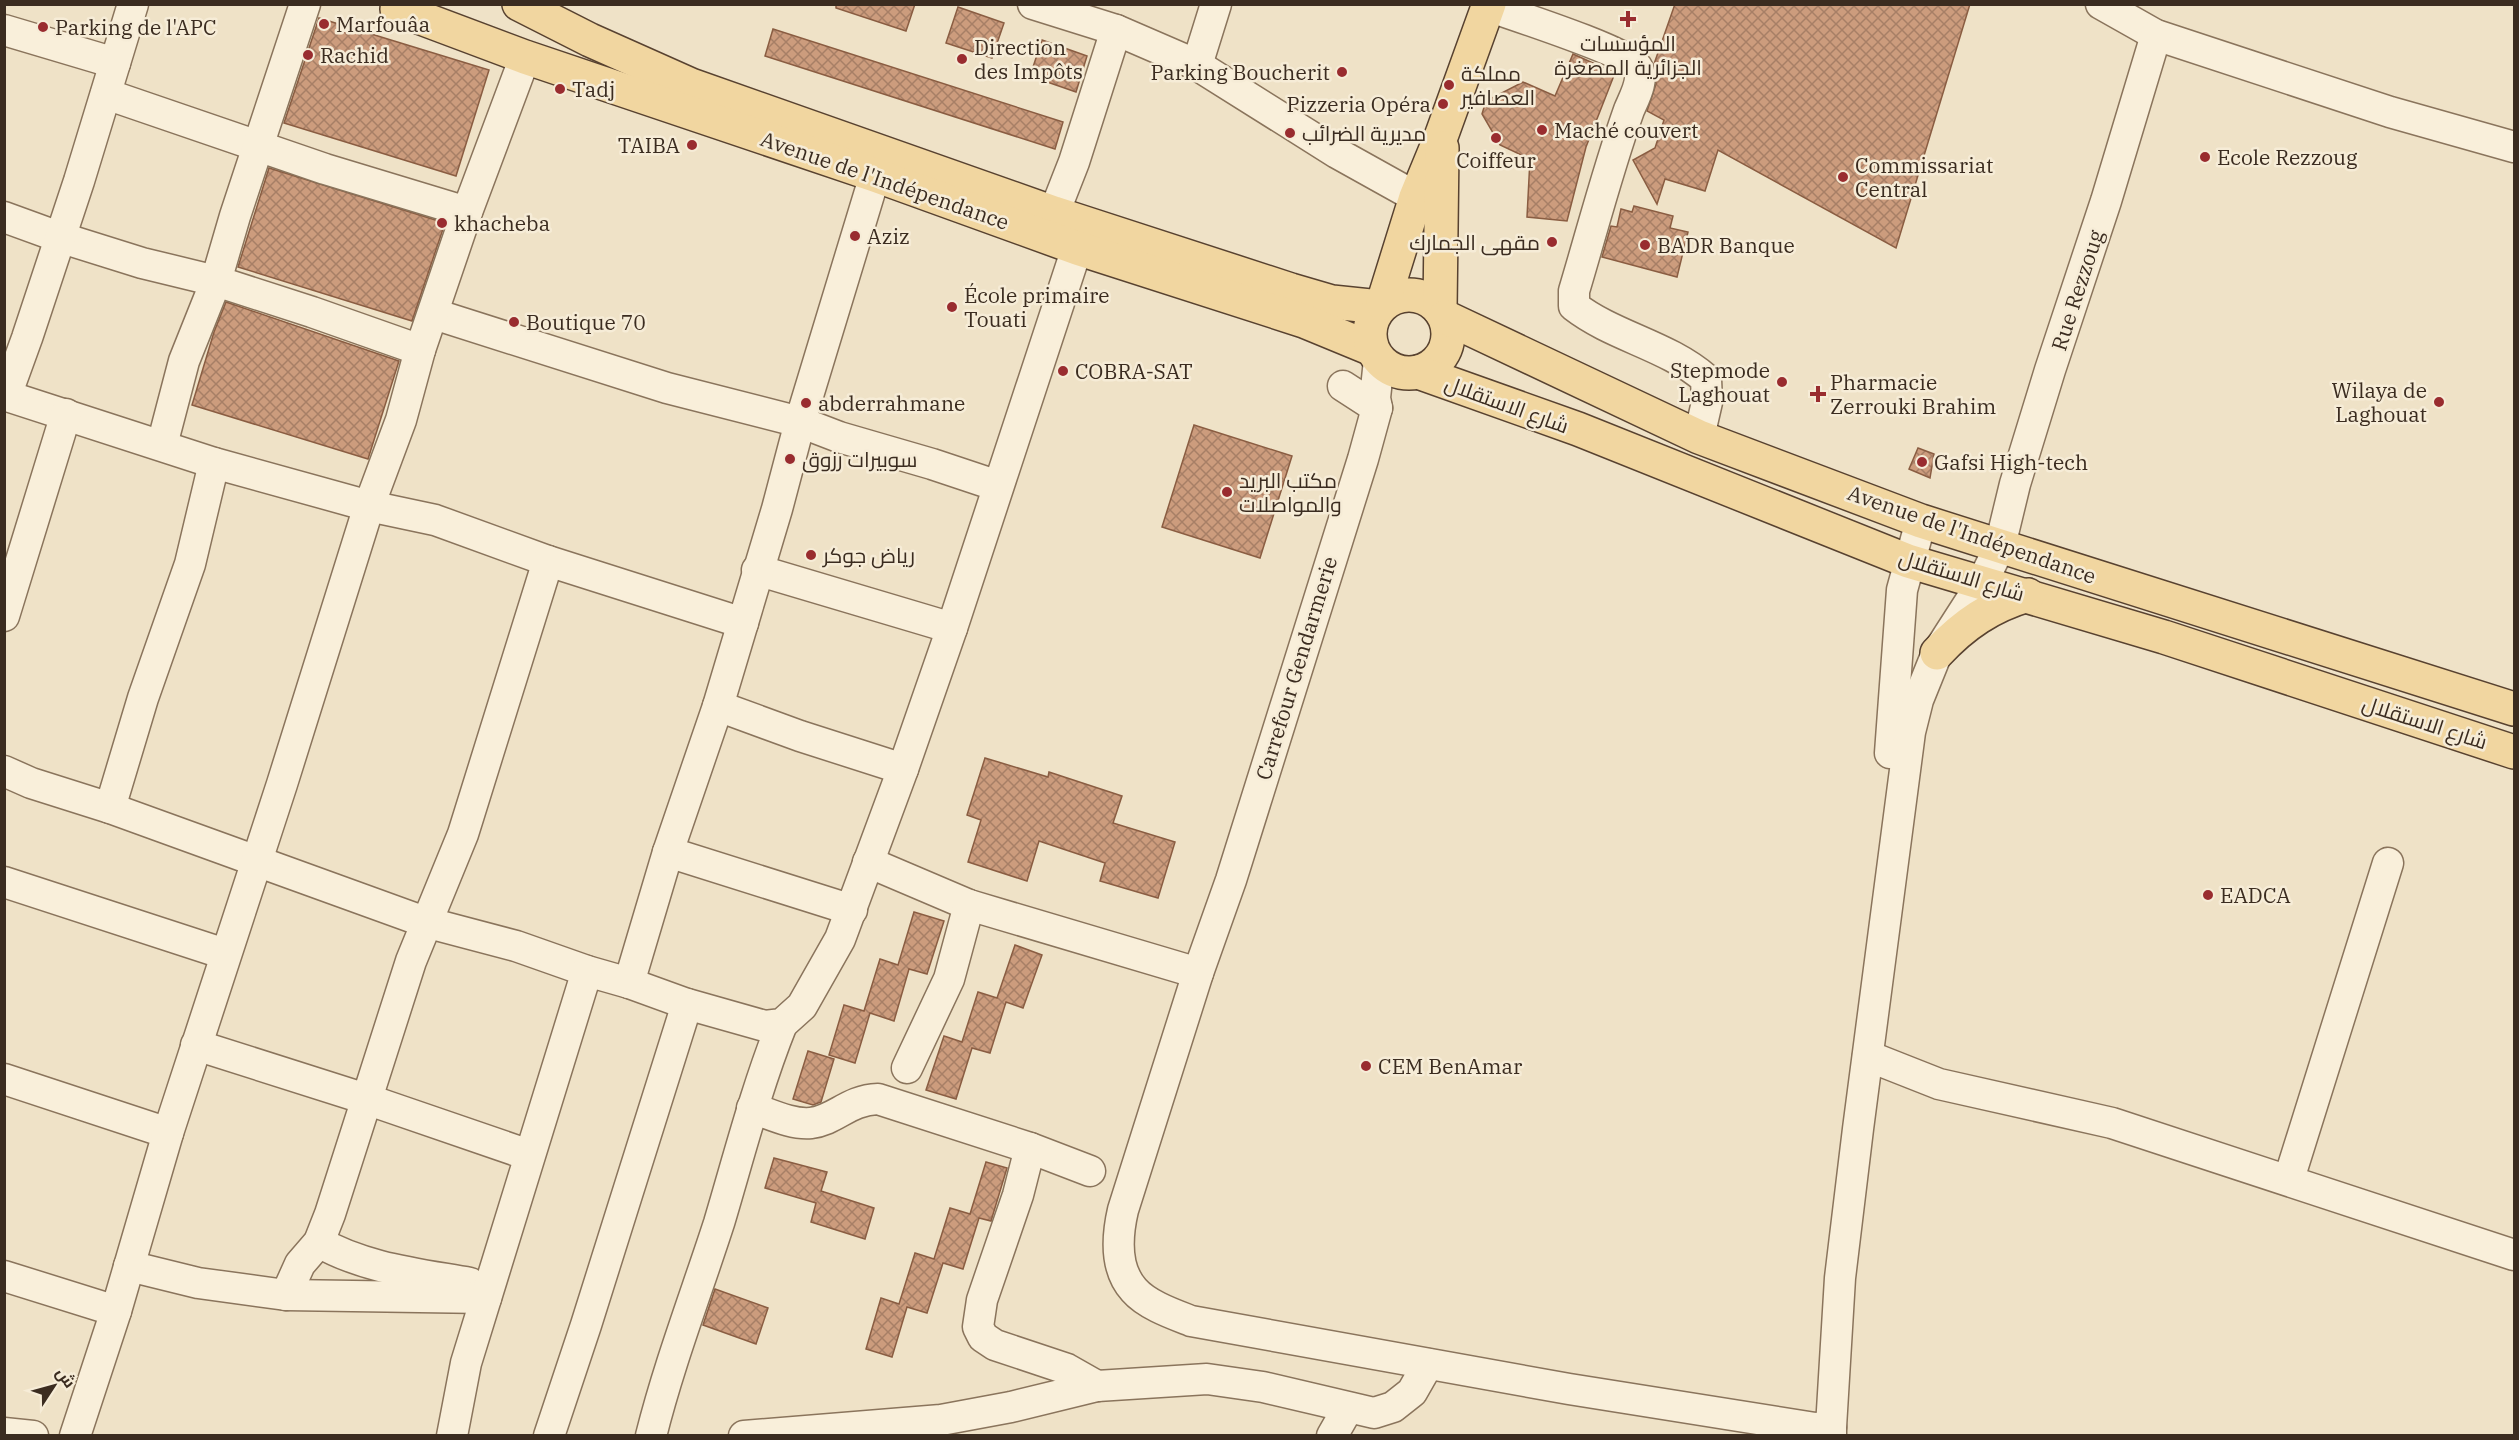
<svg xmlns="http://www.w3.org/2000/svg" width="2519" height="1440" font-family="'IBM Plex Serif',Cairo,serif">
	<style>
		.building { fill: url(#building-cross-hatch); stroke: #8a5d42; stroke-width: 1.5 }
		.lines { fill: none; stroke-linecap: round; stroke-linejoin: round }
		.minor-casing { stroke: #8a745c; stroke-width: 33 }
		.major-casing { stroke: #584230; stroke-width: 36 }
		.minor { stroke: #f9efda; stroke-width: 30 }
		.major { stroke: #f1d6a0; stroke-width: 33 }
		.poi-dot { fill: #992c2f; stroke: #f6ecd7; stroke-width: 2 }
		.labels { text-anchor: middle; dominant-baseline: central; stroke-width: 5; stroke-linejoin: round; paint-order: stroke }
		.poi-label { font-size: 21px; fill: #3b2c20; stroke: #f6ecd7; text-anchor: start }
		.street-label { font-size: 21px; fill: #3b2c20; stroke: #f6ecd7 }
	</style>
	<defs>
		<pattern id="building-cross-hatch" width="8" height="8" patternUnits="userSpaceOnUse" patternTransform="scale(1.5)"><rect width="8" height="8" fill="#cc9c7d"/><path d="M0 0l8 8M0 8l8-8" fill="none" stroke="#a77f66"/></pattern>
	</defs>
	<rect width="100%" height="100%" fill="#efe2c7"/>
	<!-- building -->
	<g class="building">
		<polygon points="836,4 915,4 906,31 836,8"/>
		<polygon points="1675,4 1970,4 1896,248 1718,150 1705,191 1665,179 1657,204 1633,160 1655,148 1664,120 1647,111 1656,84 1654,64"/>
		<polygon points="958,7 1004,23 992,58 946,43"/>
		<polygon points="319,18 489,70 456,176 284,123"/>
		<polygon points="773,29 1063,122 1055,149 765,56"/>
		<polygon points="1042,40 1087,56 1076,92 1030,76"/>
		<polygon points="1573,54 1615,73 1586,147 1567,221 1527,217 1530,159 1500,145 1482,114 1486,101 1523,82 1555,96"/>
		<polygon points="269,168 445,223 412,321 238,267"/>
		<polygon points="1634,206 1673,216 1670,228 1688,232 1677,277 1602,257 1611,226 1617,227 1621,209 1632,212"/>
		<polygon points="226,302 399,361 368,459 192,405 214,332"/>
		<polygon points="1194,425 1292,456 1260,558 1162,527"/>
		<polygon points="1918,448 1934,454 1930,478 1909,469"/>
		<polygon points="985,758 1048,777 1049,772 1122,796 1113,823 1175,842 1158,898 1100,881 1105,863 1039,841 1027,881 968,862 981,820 967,815"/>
		<polygon points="914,912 944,921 927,974 909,969 894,1021 870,1013 855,1063 829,1055 844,1005 864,1011 880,959 898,965"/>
		<polygon points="1015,945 1042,955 1023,1008 1006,1002 990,1053 972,1048 956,1099 926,1090 944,1036 962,1042 978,992 997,998"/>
		<polygon points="808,1051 834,1059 821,1102 813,1105 793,1099"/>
		<polygon points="774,1158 827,1172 821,1191 874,1208 865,1239 811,1222 816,1203 765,1188"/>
		<polygon points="986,1162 1007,1168 991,1221 979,1218 963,1269 943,1263 927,1313 907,1307 892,1357 866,1349 881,1298 899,1304 915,1253 934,1259 950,1208 970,1214"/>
		<polygon points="715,1289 768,1308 756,1344 703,1325"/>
	</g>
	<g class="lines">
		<!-- minor casing -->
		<g class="minor-casing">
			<g id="minor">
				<polyline points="1033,4 1116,30 1197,65 1337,153 1416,197"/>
				<polyline points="2101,4 2156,35 2390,112 2514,147"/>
				<path d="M1488,6c25,9 138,45 149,61 8,12 -3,31 -8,43 -21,59 -37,121 -55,181v15c40,31 93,39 132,73l1,23 -8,35"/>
				<polyline points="4,30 115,63"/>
				<polyline points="1197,65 1216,4"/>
				<polyline points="106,94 325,169 467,212"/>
				<polyline points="1054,213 1074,162 1116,30"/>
				<polyline points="4,217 59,237 142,263 216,281 312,312 420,350"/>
				<polyline points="434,314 667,388 800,422 839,437 932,464 998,486"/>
				<path d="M1379,360l-4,38 2,10 -14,51 -132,421 -33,93 -75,237c-6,26 -8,59 11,80 13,15 39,24 57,31l378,68 246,39 16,-1v9"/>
				<polyline points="1343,386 1377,408"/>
				<polyline points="4,395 214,463 369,506 435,520 548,561 743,623"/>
				<polyline points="6,396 27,338 79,181 133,4"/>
				<polyline points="162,445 184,361 216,281 235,216 305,4"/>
				<polyline points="757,570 952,628"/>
				<polyline points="4,616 66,414"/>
				<polyline points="718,706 800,736 903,769"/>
				<polyline points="1890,753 1902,590 1921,521"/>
				<polyline points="4,771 31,783 110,808 425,922 516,946 587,971 629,983 687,1004"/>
				<polyline points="110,808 143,698 190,564 214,463"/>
				<polyline points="668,852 852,910"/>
				<polyline points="868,862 969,905 1198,973"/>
				<polyline points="4,882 225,954"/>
				<polyline points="629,983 668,852 718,706 777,509 800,422 875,175"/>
				<polyline points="196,1045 366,1099 529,1155"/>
				<polyline points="1868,1056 1939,1084 2112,1123 2514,1255"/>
				<polyline points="907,1068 949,979 969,905"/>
				<polyline points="4,1079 168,1133"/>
				<path d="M752,1108c18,6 40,17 59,15 25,-3 37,-23 67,-24l152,49 60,23"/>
				<polyline points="1030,1148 1018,1195 982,1300 978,1327 983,1337 995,1345 1067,1369 1097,1386"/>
				<polyline points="2289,1179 2388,863"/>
				<path d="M319,1242c44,26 101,32 151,41"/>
				<polyline points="129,1266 198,1283 286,1295 486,1298"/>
				<polyline points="4,1276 116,1311"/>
				<polyline points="286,1295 300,1264 319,1242 330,1214 411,961 463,834 548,561"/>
				<polyline points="1831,1427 1840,1278 1858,1129 1910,732 1918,700 1937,653 1982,583 2000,546 2015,484 2050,370 2106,201 2156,35"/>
				<polyline points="4,1433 33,1436"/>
				<polyline points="75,1436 116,1311 168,1133 282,784 369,506 401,420 420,350 467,212 525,57"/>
				<polyline points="452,1436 466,1363 587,971"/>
				<polyline points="549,1436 586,1325 687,1004 765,1026 782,1024 802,1006 840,939 903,769 952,628 1077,248"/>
				<path d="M651,1436c18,-72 45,-142 68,-213 20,-67 37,-134 63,-199"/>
				<polyline points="744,1436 941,1420 1011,1407 1097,1386 1207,1379 1263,1387 1374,1413 1393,1407 1412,1392 1428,1364"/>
				<polyline points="1332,1436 1348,1408"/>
			</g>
		</g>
		<!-- major casing -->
		<g class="major-casing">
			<g id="major">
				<polyline points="519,4 590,40 691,85 1054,213 1291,290 1332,302 1380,307"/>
				<polyline points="397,9 525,57 875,175 1077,248 1304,321 1372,349"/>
				<circle cx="1409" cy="334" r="39"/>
				<polyline points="1383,303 1416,197 1442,134 1489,4"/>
				<polyline points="1440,310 1442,148"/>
				<polyline points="1445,317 1699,437 1921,521 2514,709"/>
				<polyline points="1418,372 1578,429 1908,561 2164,637 2514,752"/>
				<path d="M1937,653c27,-29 54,-47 91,-58"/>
			</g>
		</g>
		<!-- minor -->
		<use href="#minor" class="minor"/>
		<!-- major -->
		<use href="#major" class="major"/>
	</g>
	<!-- markers -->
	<g class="poi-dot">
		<path d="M1625 10h6v6h6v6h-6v6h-6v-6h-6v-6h6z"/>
		<circle cx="324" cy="24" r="6"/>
		<circle cx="43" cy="27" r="6"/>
		<circle cx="308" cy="55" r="6"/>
		<circle cx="962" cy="59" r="6"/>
		<circle cx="1342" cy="72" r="6"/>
		<circle cx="1449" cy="85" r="6"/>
		<circle cx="560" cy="89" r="6"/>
		<circle cx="1443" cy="104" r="6"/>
		<circle cx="1542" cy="130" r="6"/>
		<circle cx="1290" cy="133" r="6"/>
		<circle cx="1496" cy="138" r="6"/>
		<circle cx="692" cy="145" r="6"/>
		<circle cx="2205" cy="157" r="6"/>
		<circle cx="1843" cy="177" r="6"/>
		<circle cx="442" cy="223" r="6"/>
		<circle cx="855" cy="236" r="6"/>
		<circle cx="1552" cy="242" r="6"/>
		<circle cx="1645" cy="245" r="6"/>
		<circle cx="952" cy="307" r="6"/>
		<circle cx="514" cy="322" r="6"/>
		<circle cx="1063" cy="371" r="6"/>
		<circle cx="1782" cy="382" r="6"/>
		<path d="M1815 385h6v6h6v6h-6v6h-6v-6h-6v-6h6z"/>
		<circle cx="2439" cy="402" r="6"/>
		<circle cx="806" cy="403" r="6"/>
		<circle cx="790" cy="459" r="6"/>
		<circle cx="1922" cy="462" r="6"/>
		<circle cx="1227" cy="492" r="6"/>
		<circle cx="811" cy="555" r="6"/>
		<circle cx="2208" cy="895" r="6"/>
		<circle cx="1366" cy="1066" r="6"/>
	</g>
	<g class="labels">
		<!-- poi labels -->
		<g class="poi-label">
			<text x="336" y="24">Marfouâa</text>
			<text x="55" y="27">Parking de l'APC</text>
			<text x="1628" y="43" text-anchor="middle">المؤسسات<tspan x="1628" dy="24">الجزائرية المصغرة</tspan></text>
			<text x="974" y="47">Direction<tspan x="974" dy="24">des Impôts</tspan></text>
			<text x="320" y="55">Rachid</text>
			<text x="1330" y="72" text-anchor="end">Parking Boucherit</text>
			<text x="1461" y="73">مملكة<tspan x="1461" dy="24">العصافير</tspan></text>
			<text x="572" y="89">Tadj</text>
			<text x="1431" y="104" text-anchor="end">Pizzeria Opéra</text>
			<text x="1554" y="130">Maché couvert</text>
			<text x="1302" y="133">مديرية الضرائب</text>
			<text x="680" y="145" text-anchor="end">TAIBA</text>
			<text x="2217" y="157">Ecole Rezzoug</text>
			<text x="1496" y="160" text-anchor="middle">Coiffeur</text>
			<text x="1855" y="165">Commissariat<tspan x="1855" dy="24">Central</tspan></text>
			<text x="454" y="223">khacheba</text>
			<text x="867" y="236">Aziz</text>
			<text x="1540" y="242" text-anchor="end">مقهى الجمارك</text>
			<text x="1657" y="245">BADR Banque</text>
			<text x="964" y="295">École primaire<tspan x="964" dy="24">Touati</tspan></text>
			<text x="526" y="322">Boutique 70</text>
			<text x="1770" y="370" text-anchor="end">Stepmode<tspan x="1770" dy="24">Laghouat</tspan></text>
			<text x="1075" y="371">COBRA-SAT</text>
			<text x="1830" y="382">Pharmacie<tspan x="1830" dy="24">Zerrouki Brahim</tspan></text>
			<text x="2427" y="390" text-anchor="end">Wilaya de<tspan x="2427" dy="24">Laghouat</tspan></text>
			<text x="818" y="403">abderrahmane</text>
			<text x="802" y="459">سوبيرات رزوق</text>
			<text x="1934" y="462">Gafsi High-tech</text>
			<text x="1239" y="480">مكتب البريد<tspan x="1239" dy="24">والمواصلات</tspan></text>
			<text x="823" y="555">رياض جوكر</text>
			<text x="2220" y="895">EADCA</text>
			<text x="1378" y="1066">CEM BenAmar</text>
		</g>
		<!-- street labels -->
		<g class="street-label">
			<text transform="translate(885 180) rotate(19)">Avenue de l'Indépendance</text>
			<text transform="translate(2077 290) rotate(-72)">Rue Rezzoug</text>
			<text transform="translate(1507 404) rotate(20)">شارع الاستقلال</text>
			<text transform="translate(1972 534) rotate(19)">Avenue de l'Indépendance</text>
			<text transform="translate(1962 575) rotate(17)">شارع الاستقلال</text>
			<text transform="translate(1296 668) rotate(-73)">Carrefour Gendarmerie</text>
			<text transform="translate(2425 722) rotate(18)">شارع الاستقلال</text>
		</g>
	</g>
	<!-- border -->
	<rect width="2519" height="1440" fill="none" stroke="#3b2c20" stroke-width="12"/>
	<!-- north arrow -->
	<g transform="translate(54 1386) rotate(54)" stroke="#f6ecd7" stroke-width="4.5" paint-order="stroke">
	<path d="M0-4.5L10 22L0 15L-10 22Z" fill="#3b2c20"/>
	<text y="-9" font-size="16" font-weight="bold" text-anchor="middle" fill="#3b2c20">ش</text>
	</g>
</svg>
